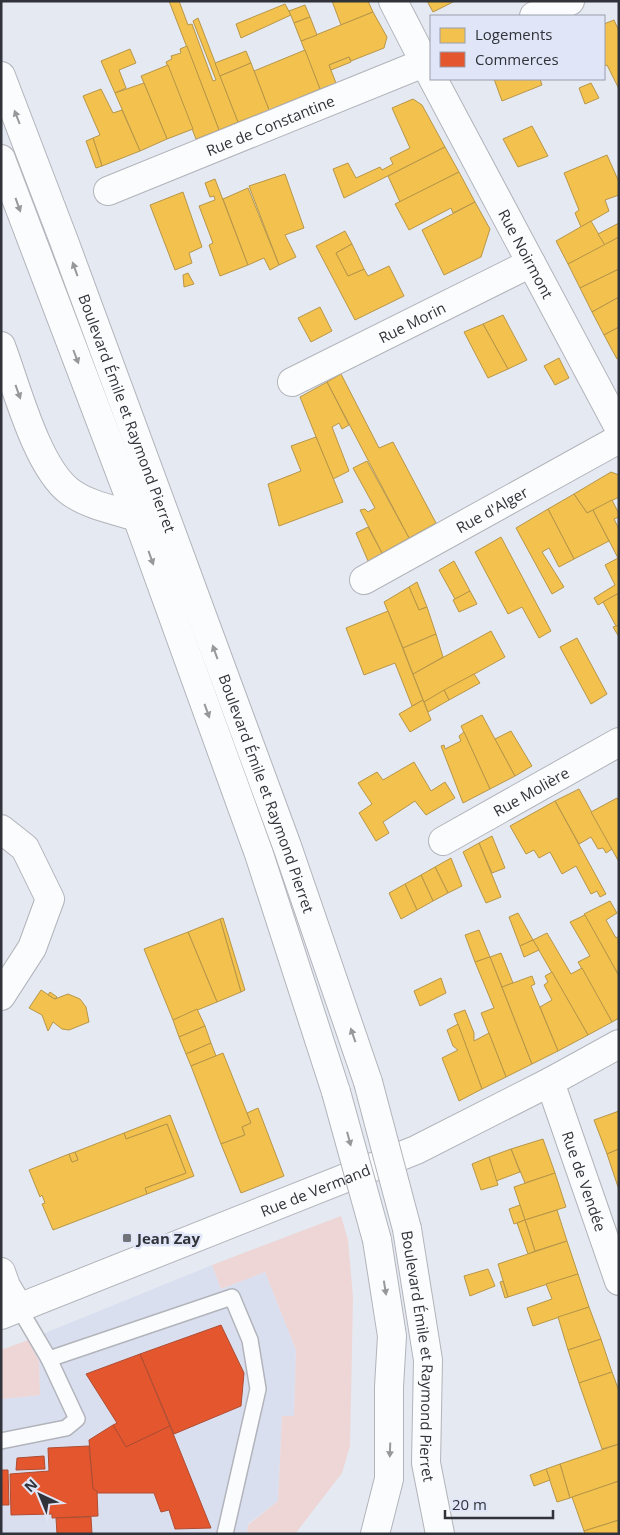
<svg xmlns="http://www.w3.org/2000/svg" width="620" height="1535" font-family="'Open Sans',sans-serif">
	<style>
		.built { fill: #dadff0 }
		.green { fill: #edd6d5 }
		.homes { fill: #f2c14e; stroke: #b89648 }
		.shops { fill: #e4572e; stroke: #ae4c32 }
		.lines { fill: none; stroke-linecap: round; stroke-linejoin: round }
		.lane-casing { stroke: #b2b4bb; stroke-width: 18 }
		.street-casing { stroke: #b2b4bb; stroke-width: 30 }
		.primary-casing { stroke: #b2b4bb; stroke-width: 30 }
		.lane { stroke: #fbfcfd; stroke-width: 15 }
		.street { stroke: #fbfcfd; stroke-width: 28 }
		.primary { stroke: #fbfcfd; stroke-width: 28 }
		.primary-bridge-casing { stroke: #b2b4bb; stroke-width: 30; stroke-linecap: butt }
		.primary-bridge { stroke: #fbfcfd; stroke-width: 28 }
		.oneway { fill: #96989c }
		.poi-dot { fill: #70737a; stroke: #e0e6f7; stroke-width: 2 }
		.labels { text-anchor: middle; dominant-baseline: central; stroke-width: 5; stroke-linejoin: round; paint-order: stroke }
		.street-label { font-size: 15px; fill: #31333a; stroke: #e0e6f7 }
		.poi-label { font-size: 15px; font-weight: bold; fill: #31333a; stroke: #e0e6f7; text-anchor: start }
	</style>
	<rect width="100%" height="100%" fill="#e5e9f2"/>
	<!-- built -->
	<polygon class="built" points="212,1265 221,1289 265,1272 296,1350 294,1416 282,1416 278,1501 248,1524 247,1534 1,1534 1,1399 40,1395 39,1361 28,1340"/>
	<!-- green -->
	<g class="green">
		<polygon points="341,1216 348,1240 353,1297 350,1446 342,1473 295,1534 247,1534 248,1525 278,1501 282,1416 294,1416 296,1350 265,1272 221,1289 212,1265"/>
		<polygon points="28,1340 39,1361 40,1395 1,1399 1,1350"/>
	</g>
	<!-- homes -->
	<g class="homes">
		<polygon points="169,1 179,1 188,25 192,24 213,81 216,80 193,21 198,18 238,122 219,130"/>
		<polygon points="332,1 368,1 373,12 341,25"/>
		<polygon points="427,1 453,1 453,2 433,12"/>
		<polygon points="285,4 291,15 241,38 236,24"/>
		<polygon points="305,5 310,17 294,23 289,11"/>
		<polygon points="373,12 387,37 384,48 351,61 349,57 329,65 336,83 320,89 301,41"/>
		<polygon points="310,17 317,35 301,41 294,23"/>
		<polygon points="614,20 619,31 619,89 607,65 604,66 604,24"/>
		<polygon points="187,46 219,130 196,139 166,62 172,59 171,56 181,53 180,49"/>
		<polygon points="130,49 136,63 119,70 126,88 115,93 101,61"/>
		<polygon points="305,50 320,89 269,110 254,71"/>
		<polygon points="246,51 251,63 220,76 215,63"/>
		<polygon points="349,57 351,62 331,70 329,65"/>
		<polygon points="251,63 269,110 238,122 220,76"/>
		<polygon points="168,65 193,129 167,139 141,76"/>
		<polygon points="494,79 540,79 542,85 502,101"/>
		<polygon points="144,83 167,139 140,151 115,93"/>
		<polygon points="591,83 599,98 585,104 579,88"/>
		<polygon points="101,89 113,113 122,110 140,151 102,166 93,138 100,135 83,96"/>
		<polygon points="413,99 422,105 445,147 344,198 333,169 348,163 356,178 380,167 382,170 393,164 390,158 410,148 392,108"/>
		<polygon points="532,126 548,156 518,167 503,139"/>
		<polygon points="93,138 102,166 96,168 86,141"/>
		<polygon points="445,147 459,172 400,202 388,176"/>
		<polygon points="607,155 619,182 619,195 605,200 609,211 581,227 575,213 579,210 564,173"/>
		<polygon points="459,172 475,202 453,213 451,208 409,230 395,204"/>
		<polygon points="285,174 304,228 285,235 296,257 279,265 249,186"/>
		<polygon points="215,179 248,265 220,276 209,245 213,243 199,206 215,200 214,196 210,197 205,183"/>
		<polygon points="248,188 279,265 270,270 264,258 248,265 223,199"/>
		<polygon points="183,192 202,247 189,253 192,263 175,270 150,205"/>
		<polygon points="475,202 490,229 481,257 444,275 422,230"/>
		<polygon points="591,221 605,245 568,264 556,241"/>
		<polygon points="619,223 619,237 605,245 598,234"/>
		<polygon points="345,231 352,244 336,253 348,276 364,269 368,276 389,266 404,296 355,320 316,246"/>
		<polygon points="619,237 619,269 580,288 568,264"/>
		<polygon points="352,244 364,269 348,276 336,253"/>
		<polygon points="619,269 619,297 592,312 580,288"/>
		<polygon points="188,273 194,284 184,287 183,275"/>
		<polygon points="619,297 619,327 604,335 592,312"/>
		<polygon points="320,307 332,331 311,342 298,318"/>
		<polygon points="503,315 527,360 508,369 483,324"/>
		<polygon points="483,324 508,369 488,378 464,332"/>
		<polygon points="619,327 619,358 617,359 604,335"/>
		<polygon points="559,358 569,378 555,385 544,366"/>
		<polygon points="341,374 379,448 393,442 436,523 409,538 327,382"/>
		<polygon points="327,382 349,425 342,429 339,423 332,427 349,471 333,479 300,397"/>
		<polygon points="316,437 343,502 279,526 268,484 301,471 291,446"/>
		<polygon points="367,461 409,538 382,553 360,510 365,509 368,512 375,508 353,468"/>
		<polygon points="611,472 619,475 619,497 587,513 574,494"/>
		<polygon points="574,494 587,513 593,510 609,541 574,559 548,509"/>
		<polygon points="612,500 619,514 619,517 614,519 619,529 618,558 593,510"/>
		<polygon points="548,509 574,559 559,567 549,548 542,552 564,587 552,594 516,528"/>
		<polygon points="368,527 382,553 368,561 356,533"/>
		<polygon points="501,537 551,631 539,638 522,607 508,614 475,552"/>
		<polygon points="618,558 619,593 598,605 594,598 615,585 605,565"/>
		<polygon points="454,561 470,591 455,599 439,570"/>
		<polygon points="417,582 427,607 419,610 409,587"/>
		<polygon points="409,587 419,610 427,607 436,634 403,648 384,602"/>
		<polygon points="470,591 477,604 459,612 453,600"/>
		<polygon points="619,593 619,625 616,626 603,602"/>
		<polygon points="388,611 423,700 412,706 395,663 364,675 346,628"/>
		<polygon points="619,625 619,637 613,627"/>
		<polygon points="491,631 505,657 424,702 413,674"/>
		<polygon points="436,634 443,657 413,674 403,648"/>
		<polygon points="577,638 607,694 591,704 560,647"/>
		<polygon points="474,674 480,683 449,700 444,690"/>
		<polygon points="444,690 449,700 428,712 424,702"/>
		<polygon points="423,700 431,720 410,732 399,714"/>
		<polygon points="482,715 515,776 490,789 461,726"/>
		<polygon points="511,731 532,766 515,776 495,739"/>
		<polygon points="464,732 490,789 463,803 441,746 444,745 445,749 461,741 459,736"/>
		<polygon points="414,762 431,791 445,782 455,798 426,815 415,801 383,822 389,833 376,841 359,813 372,804 358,783 377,772 383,780"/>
		<polygon points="579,789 612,849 606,853 603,848 598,849 591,837 579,844 555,801"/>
		<polygon points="617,798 619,801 619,862 591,812"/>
		<polygon points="555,801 606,894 600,897 597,891 591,894 576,866 562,874 550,852 539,858 534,850 526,854 510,826"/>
		<polygon points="492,836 505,868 492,873 479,843"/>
		<polygon points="479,843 501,897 486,903 463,852"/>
		<polygon points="451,858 462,886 448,893 435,867"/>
		<polygon points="435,867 448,893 433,901 421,875"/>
		<polygon points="421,875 433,901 417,910 405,884"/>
		<polygon points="405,884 417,910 401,919 389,893"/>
		<polygon points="610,901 617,913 606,920 616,938 619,936 619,976 584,914"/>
		<polygon points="518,913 533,940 520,946 509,917"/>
		<polygon points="585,915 619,976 619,1018 612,1022 578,962 590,956 570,922"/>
		<polygon points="223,918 245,990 241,992 220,919"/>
		<polygon points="220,919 241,992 217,1002 188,932"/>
		<polygon points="479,930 490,957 475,962 465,935"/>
		<polygon points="188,932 217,1002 173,1020 144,949"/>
		<polygon points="547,933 571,974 582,968 612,1022 588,1035 533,940"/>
		<polygon points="533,940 539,950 524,957 520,946"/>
		<polygon points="501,953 513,983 502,987 490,957"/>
		<polygon points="490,957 532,1064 506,1077 481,1013 494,1008 475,962"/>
		<polygon points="552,972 588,1035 558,1051 540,1007 552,1000 544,985 548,982 545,976"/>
		<polygon points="532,976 535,984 531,986 558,1051 532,1064 502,987"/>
		<polygon points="441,978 446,993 420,1006 414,991"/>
		<polygon points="41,990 55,999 68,994 80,999 86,1007 89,1022 69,1030 62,1029 53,1022 48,1031 42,1015 29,1008"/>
		<polygon points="50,992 57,997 55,999 48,995"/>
		<polygon points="197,1009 205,1026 179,1037 173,1020"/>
		<polygon points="465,1010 474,1033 474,1041 489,1033 506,1077 482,1089 454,1014"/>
		<polygon points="458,1024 482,1089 459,1101 442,1058 458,1050 453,1046 447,1030"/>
		<polygon points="205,1026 211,1043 186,1054 179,1037"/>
		<polygon points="211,1043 216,1056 191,1066 186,1054"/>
		<polygon points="223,1053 251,1123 242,1127 245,1135 221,1144 191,1066"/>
		<polygon points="258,1108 284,1176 241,1193 221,1144 245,1135 242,1127 251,1123 247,1113"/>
		<polygon points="619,1111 619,1149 607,1154 594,1120"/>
		<polygon points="170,1115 194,1176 147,1194 145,1188 186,1173 167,1124 126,1139 124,1133"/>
		<polygon points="167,1124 186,1173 145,1188 147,1194 53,1230 42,1204 45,1203 42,1195 40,1197 29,1170 69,1154 72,1162 78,1160 75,1152 124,1133 126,1139"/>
		<polygon points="543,1139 555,1173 525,1183 511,1149"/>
		<polygon points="511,1149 520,1172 496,1181 489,1157"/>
		<polygon points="619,1149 619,1186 618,1187 607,1154"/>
		<polygon points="75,1152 78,1160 72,1162 69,1154"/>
		<polygon points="489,1157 498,1185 481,1190 472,1164"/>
		<polygon points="555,1173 566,1207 525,1220 514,1187"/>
		<polygon points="520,1205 525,1220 514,1224 509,1209"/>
		<polygon points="557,1210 567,1241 535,1251 525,1220"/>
		<polygon points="525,1220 535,1251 528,1254 517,1223"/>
		<polygon points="567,1241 578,1274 508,1297 498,1264"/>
		<polygon points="488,1269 495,1286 470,1296 464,1276"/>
		<polygon points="578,1274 589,1307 533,1326 527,1308 552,1299 546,1284"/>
		<polygon points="503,1281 508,1297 505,1298 500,1282"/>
		<polygon points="589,1307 601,1339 568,1350 558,1317"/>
		<polygon points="601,1339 612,1372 579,1383 568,1350"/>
		<polygon points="612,1372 619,1391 619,1444 602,1449 579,1383"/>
		<polygon points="619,1444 619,1481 570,1498 560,1464"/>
		<polygon points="560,1464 570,1498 557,1502 546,1469"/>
		<polygon points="546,1469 550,1480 534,1486 530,1475"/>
		<polygon points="619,1481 619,1520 584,1531 572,1497"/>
		<polygon points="619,1520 619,1534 585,1534 584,1531"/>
	</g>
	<!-- shops -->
	<g class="shops">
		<polygon points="221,1325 244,1373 241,1406 174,1434 140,1354"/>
		<polygon points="140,1354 170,1426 126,1447 113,1425 117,1423 86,1374"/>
		<polygon points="113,1425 126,1447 170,1426 211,1528 175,1529 169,1510 161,1512 154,1493 97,1493 93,1489 89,1440"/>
		<polygon points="89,1446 93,1489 97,1491 98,1516 52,1518 52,1514 11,1515 10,1474 49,1471 48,1448"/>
		<polygon points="44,1456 45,1469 16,1470 17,1458"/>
		<polygon points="1,1470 8,1470 9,1505 1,1505"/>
		<polygon points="91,1517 92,1534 57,1534 56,1518"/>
	</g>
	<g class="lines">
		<!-- lane casing -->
		<g class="lane-casing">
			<g id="lane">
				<polyline points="49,1359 232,1297 250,1340 258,1389 225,1534"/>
				<polyline points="1,1441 66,1428 77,1419 49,1359 19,1308"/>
			</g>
		</g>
		<!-- street casing -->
		<g class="street-casing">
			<g id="street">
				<polyline points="393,1 431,75"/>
				<polyline points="534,16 570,1"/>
				<path id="s1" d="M433,79l186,349"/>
				<path id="s2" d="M108,191l323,-131"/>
				<path d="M1,346c15,39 35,119 68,145 18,14 46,19 68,26"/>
				<path id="s3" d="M292,382l239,-119"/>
				<path id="s4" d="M364,580l255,-141"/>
				<polyline points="1,829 25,848 50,899 32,948 1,996"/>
				<path id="s5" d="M443,841l176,-99"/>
				<path id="s6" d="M550,1082l69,199"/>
				<polyline points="1,1272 6,1286 19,1308"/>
				<path id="s7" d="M1,1315l415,-165 134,-68 69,-38"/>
			</g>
		</g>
		<!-- primary casing -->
		<g class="primary-casing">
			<g id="primary">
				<path id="s8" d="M1,76l63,165 223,605 81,236"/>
				<polyline points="1,159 137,517 259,854 336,1092"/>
				<path id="s9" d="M407,1229l21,131 -2,103 14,71"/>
				<polyline points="375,1534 389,1479 389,1387 392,1336 377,1240"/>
			</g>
		</g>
		<!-- lane -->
		<use href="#lane" class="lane"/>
		<!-- street -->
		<use href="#street" class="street"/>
		<!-- primary -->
		<use href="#primary" class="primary"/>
		<!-- primary-bridge casing -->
		<g class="primary-bridge-casing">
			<g id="primary-bridge">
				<polyline points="368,1082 407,1229"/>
				<polyline points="336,1092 377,1240"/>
			</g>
		</g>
		<!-- primary-bridge -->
		<use href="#primary-bridge" class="primary-bridge"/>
	</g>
	<!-- one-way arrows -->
	<defs><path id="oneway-solid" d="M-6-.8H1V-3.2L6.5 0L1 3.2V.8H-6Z" transform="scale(1.25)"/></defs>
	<g class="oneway">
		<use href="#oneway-solid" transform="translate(17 117) rotate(-111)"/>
		<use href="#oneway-solid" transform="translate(18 205) rotate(70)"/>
		<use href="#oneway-solid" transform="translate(75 269) rotate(-110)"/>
		<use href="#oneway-solid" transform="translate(76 357) rotate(69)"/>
		<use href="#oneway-solid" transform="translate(18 392) rotate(70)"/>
		<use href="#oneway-solid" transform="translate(151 558) rotate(70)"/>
		<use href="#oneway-solid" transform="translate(215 652) rotate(-110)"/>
		<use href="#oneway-solid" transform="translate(207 711) rotate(70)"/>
		<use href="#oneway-solid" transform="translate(353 1035) rotate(-109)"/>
		<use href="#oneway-solid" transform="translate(349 1139) rotate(75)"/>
		<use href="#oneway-solid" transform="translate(385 1288) rotate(81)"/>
		<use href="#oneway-solid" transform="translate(390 1450) rotate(92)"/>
	</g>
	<!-- markers -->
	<rect class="poi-dot" x="122" y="1233" width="10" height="10" rx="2.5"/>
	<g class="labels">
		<!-- street labels -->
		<g class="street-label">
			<text stroke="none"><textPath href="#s2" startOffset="175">Rue de Constantine</textPath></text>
			<text stroke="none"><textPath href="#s1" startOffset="198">Rue Noirmont</textPath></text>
			<text stroke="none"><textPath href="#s3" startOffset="134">Rue Morin</textPath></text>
			<text stroke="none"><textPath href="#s8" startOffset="360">Boulevard Émile et Raymond Pierret</textPath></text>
			<text stroke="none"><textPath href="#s4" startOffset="146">Rue d'Alger</textPath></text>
			<text stroke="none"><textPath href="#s5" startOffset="101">Rue Molière</textPath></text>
			<text stroke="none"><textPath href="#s8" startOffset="765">Boulevard Émile et Raymond Pierret</textPath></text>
			<text stroke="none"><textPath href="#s6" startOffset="105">Rue de Vendée</textPath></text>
			<text stroke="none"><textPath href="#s7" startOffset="338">Rue de Vermand</textPath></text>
			<text stroke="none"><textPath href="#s9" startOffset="128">Boulevard Émile et Raymond Pierret</textPath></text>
		</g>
		<!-- poi labels -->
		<g class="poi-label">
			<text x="137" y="1238">Jean Zay</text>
		</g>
	</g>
	<!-- border -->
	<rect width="620" height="1535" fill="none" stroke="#31333a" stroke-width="5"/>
	<!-- legend -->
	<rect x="430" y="15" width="175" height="65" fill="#e0e6f7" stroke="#9a9eab"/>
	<rect x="440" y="28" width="25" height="15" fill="#f2c14e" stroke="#9a9eab"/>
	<text x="475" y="40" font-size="15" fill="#31333a">Logements</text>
	<rect x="440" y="52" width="25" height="15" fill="#e4572e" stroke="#9a9eab"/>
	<text x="475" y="65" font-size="15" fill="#31333a">Commerces</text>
	<!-- north arrow -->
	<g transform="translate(40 1495) rotate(316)" stroke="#e0e6f7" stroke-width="4" paint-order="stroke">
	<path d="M0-4L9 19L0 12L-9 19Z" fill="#31333a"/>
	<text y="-8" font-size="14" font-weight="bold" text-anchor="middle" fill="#31333a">N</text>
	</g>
	<!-- scale -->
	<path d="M445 1510v8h108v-8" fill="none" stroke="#31333a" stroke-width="2.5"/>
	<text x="452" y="1510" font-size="15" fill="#31333a" stroke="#e0e6f7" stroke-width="4" paint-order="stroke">20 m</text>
</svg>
